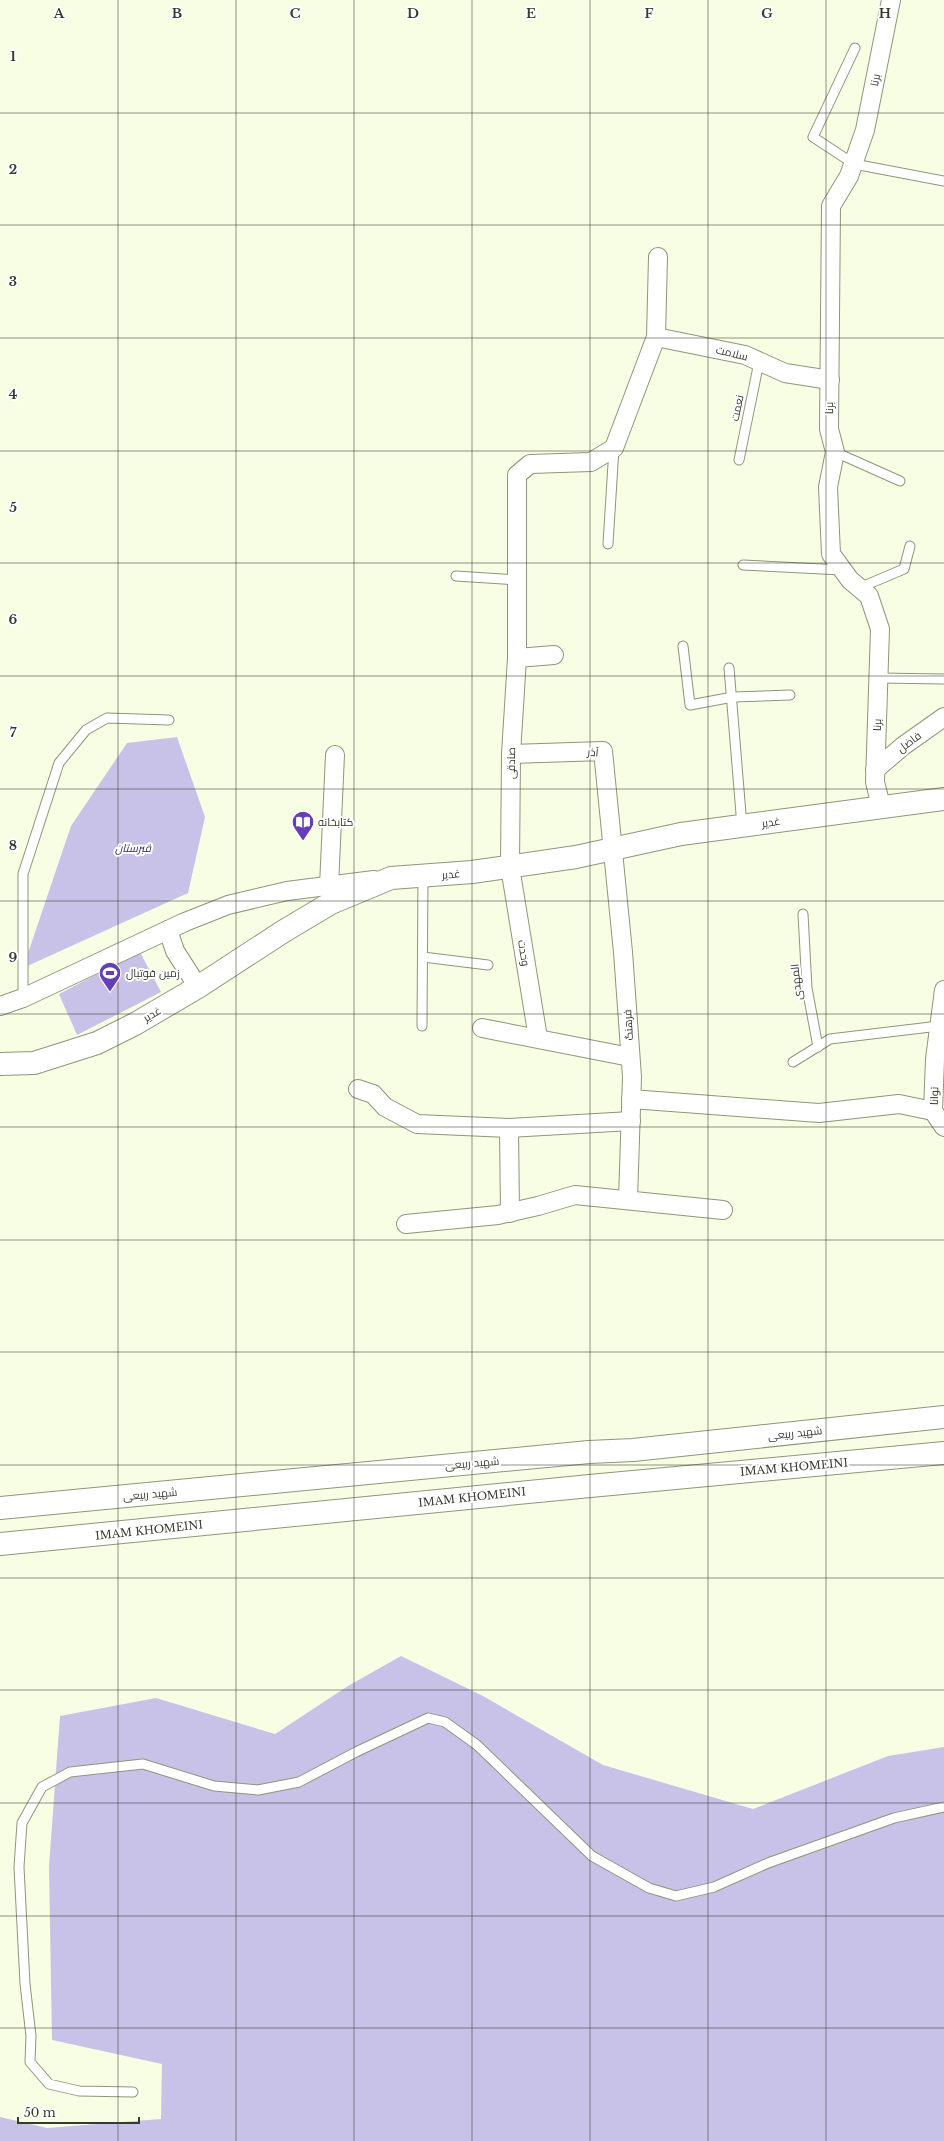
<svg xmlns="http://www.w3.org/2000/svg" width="944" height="2141" font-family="'Libre Baskerville',Cairo,serif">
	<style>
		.green { fill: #c8c2e9 }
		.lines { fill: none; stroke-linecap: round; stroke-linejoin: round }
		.lane-casing { stroke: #8e9678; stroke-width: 11 }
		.street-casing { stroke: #8e9678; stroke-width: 20 }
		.secondary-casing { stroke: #8e9678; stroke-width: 24 }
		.primary-casing { stroke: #8e9678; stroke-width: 24 }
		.lane { stroke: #fff; stroke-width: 9 }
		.street { stroke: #fff; stroke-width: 18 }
		.secondary { stroke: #fff; stroke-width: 22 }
		.primary { stroke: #fff; stroke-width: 22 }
		.grid { fill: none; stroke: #373b2e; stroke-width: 1; stroke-opacity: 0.55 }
		.labels { text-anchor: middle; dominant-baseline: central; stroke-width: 4; stroke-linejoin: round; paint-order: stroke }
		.street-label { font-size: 11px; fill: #373b2e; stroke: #fff }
		.poi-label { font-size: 11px; fill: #373b2e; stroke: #fff; text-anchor: start }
		.park-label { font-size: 11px; font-style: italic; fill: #382b5e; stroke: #fff }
		.grid-label { font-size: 13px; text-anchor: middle; font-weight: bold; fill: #373b2e; stroke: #fff; stroke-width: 4; stroke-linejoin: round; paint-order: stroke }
	</style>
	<rect width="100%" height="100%" fill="#f7fee4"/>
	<!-- green -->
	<g class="green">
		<polygon points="177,737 205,817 188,893 23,968 71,826 127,743"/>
		<polygon points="140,952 161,992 77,1035 59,994"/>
		<polygon points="401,1656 483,1696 603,1765 753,1809 888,1756 944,1747 944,2141 0,2141 0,2117 47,2128 161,2119 162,2064 52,2040 49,1866 60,1716 156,1698 275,1734 348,1686"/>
	</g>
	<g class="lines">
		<!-- lane casing -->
		<g class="lane-casing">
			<g id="lane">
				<polyline points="855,48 813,137 854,164 944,181"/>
				<polyline points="835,452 900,481"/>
				<polyline points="739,460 759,362"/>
				<polyline points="608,544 614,448"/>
				<polyline points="743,565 842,570"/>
				<polyline points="456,576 517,580"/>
				<polyline points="859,588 904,569 910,546"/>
				<polyline points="683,646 690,705 733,697 790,695"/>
				<polyline points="729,668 742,826"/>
				<polyline points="879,678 943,679"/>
				<polyline points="803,914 807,988 818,1047"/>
				<polyline points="423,957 488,965"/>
				<polyline points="23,998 23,874 59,763 86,730 107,718 169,720"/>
				<polyline points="422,1026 423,876"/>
				<polyline points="793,1062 830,1039 939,1026"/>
				<polyline points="133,2092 79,2091 49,2084 30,2062 31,2036 25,1984 19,1867 22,1823 42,1787 70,1772 143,1764 214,1786 258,1790 299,1782 356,1752 428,1718 445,1722 477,1745 592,1856 649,1888 676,1896 714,1887 768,1863 894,1818 944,1807"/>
			</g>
		</g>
		<!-- street casing -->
		<g class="street-casing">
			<g id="street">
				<polyline points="656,337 745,355 785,373 830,380"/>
				<polyline points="517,658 554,655"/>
				<polyline points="511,754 603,751 623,952 632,1077 628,1200"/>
				<polyline points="875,770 903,746 944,717"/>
				<polyline points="881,806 875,782 880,629 869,596 850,580 831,554 828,487 835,452 829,429 831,206 849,176 865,130 891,0"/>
				<polyline points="329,886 335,755"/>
				<polyline points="168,930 175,951 198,987"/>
				<polyline points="944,990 935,1059 933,1111 944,1127"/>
				<polyline points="0,1006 23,998 185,922 228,905 287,891 374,880"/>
				<polyline points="482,1028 630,1057"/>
				<polyline points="538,1038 510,867 511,754 517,658 517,475 530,464 591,462 614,448 656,337 658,257"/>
				<polyline points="358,1089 373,1094 385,1107 417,1124 509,1128 631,1121"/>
				<polyline points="631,1099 819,1113 899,1104 933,1111"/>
				<polyline points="509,1128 510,1213"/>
				<polyline points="406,1224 498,1215 538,1206 575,1195 723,1210"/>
			</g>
		</g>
		<!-- secondary casing -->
		<g class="secondary-casing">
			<polyline id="secondary" points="0,1064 34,1063 97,1043 135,1024 198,987 284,931 331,903 391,878 472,872 576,857 681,834 944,799"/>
		</g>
		<!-- primary casing -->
		<g class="primary-casing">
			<g id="primary">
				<polyline points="0,1508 589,1452 633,1450 944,1417"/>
				<polyline points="0,1544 590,1486 944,1453"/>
			</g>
		</g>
		<!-- lane -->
		<use href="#lane" class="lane"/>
		<!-- street -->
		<use href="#street" class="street"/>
		<!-- secondary -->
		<use href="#secondary" class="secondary"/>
		<!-- primary -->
		<use href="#primary" class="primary"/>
	</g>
	<!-- grid -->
	<path class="grid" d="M118,0v2141M236,0v2141M354,0v2141M472,0v2141M590,0v2141M708,0v2141M826,0v2141M0,113h944M0,225h944M0,338h944M0,451h944M0,563h944M0,676h944M0,789h944M0,901h944M0,1014h944M0,1127h944M0,1240h944M0,1352h944M0,1465h944M0,1578h944M0,1690h944M0,1803h944M0,1916h944M0,2028h944"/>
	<!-- icons -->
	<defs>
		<g id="library-pin" transform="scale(1.15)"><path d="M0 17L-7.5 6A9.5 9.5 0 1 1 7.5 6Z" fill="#643fb7" stroke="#fff"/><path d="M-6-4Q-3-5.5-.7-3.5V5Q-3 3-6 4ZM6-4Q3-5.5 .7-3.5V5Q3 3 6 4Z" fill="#fff"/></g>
		<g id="stadium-pin" transform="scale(1.15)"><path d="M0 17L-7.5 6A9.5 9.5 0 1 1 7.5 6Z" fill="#643fb7" stroke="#fff"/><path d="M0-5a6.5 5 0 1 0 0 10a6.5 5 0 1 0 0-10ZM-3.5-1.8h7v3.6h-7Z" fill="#fff"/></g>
	</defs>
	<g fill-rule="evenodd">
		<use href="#library-pin" x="303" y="822"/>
		<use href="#stadium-pin" x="110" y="973"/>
	</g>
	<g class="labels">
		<!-- street labels -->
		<g class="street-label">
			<text transform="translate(875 80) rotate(-79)">برنا</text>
			<text transform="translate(732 353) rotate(14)">سلامت</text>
			<text transform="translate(737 408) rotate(-78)">نعمت</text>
			<text transform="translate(829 408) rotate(-90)">برنا</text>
			<text transform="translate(877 725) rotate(-88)">برنا</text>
			<text transform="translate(909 742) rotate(-37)">فاضل</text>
			<text transform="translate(593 752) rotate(5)">آذر</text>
			<text transform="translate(511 763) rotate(-89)">صادقی</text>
			<text transform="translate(771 822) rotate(-8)">غدیر</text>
			<text transform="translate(451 874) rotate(-4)">غدیر</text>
			<text transform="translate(524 953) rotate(81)">وحدت</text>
			<text transform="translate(796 982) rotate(-96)">المهدی</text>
			<text transform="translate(152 1014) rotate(-31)">غدیر</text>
			<text transform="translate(628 1025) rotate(-94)">فرهنگ</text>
			<text transform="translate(934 1096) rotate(-88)">توانا</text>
			<text transform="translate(795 1433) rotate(-6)">شهید ربیعی</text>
			<text transform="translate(472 1463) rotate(-5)">شهید ربیعی</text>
			<text transform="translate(794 1467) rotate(-5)">IMAM KHOMEINI</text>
			<text transform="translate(150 1494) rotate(-5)">شهید ربیعی</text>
			<text transform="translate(472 1497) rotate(-6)">IMAM KHOMEINI</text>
			<text transform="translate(149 1530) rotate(-6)">IMAM KHOMEINI</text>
		</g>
		<!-- poi labels -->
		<g class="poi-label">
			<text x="318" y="822">کتابخانه</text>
			<text x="126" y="973">زمین فوتبال</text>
		</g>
		<!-- park labels -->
		<g class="park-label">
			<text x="133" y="848">قبرستان</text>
		</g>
	</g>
	<g class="grid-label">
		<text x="59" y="18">A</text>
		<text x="177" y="18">B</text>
		<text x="295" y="18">C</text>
		<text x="413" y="18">D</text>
		<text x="531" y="18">E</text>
		<text x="649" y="18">F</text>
		<text x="767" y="18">G</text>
		<text x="885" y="18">H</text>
		<text x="13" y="61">1</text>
		<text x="13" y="174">2</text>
		<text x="13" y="286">3</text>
		<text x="13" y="399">4</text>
		<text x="13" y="512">5</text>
		<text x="13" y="624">6</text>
		<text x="13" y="737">7</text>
		<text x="13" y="850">8</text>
		<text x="13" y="962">9</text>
	</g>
	<!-- scale -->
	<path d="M18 2117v6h121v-6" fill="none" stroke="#373b2e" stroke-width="2"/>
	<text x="24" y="2117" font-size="12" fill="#373b2e" stroke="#ffffff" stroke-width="3" paint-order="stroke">50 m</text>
</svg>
